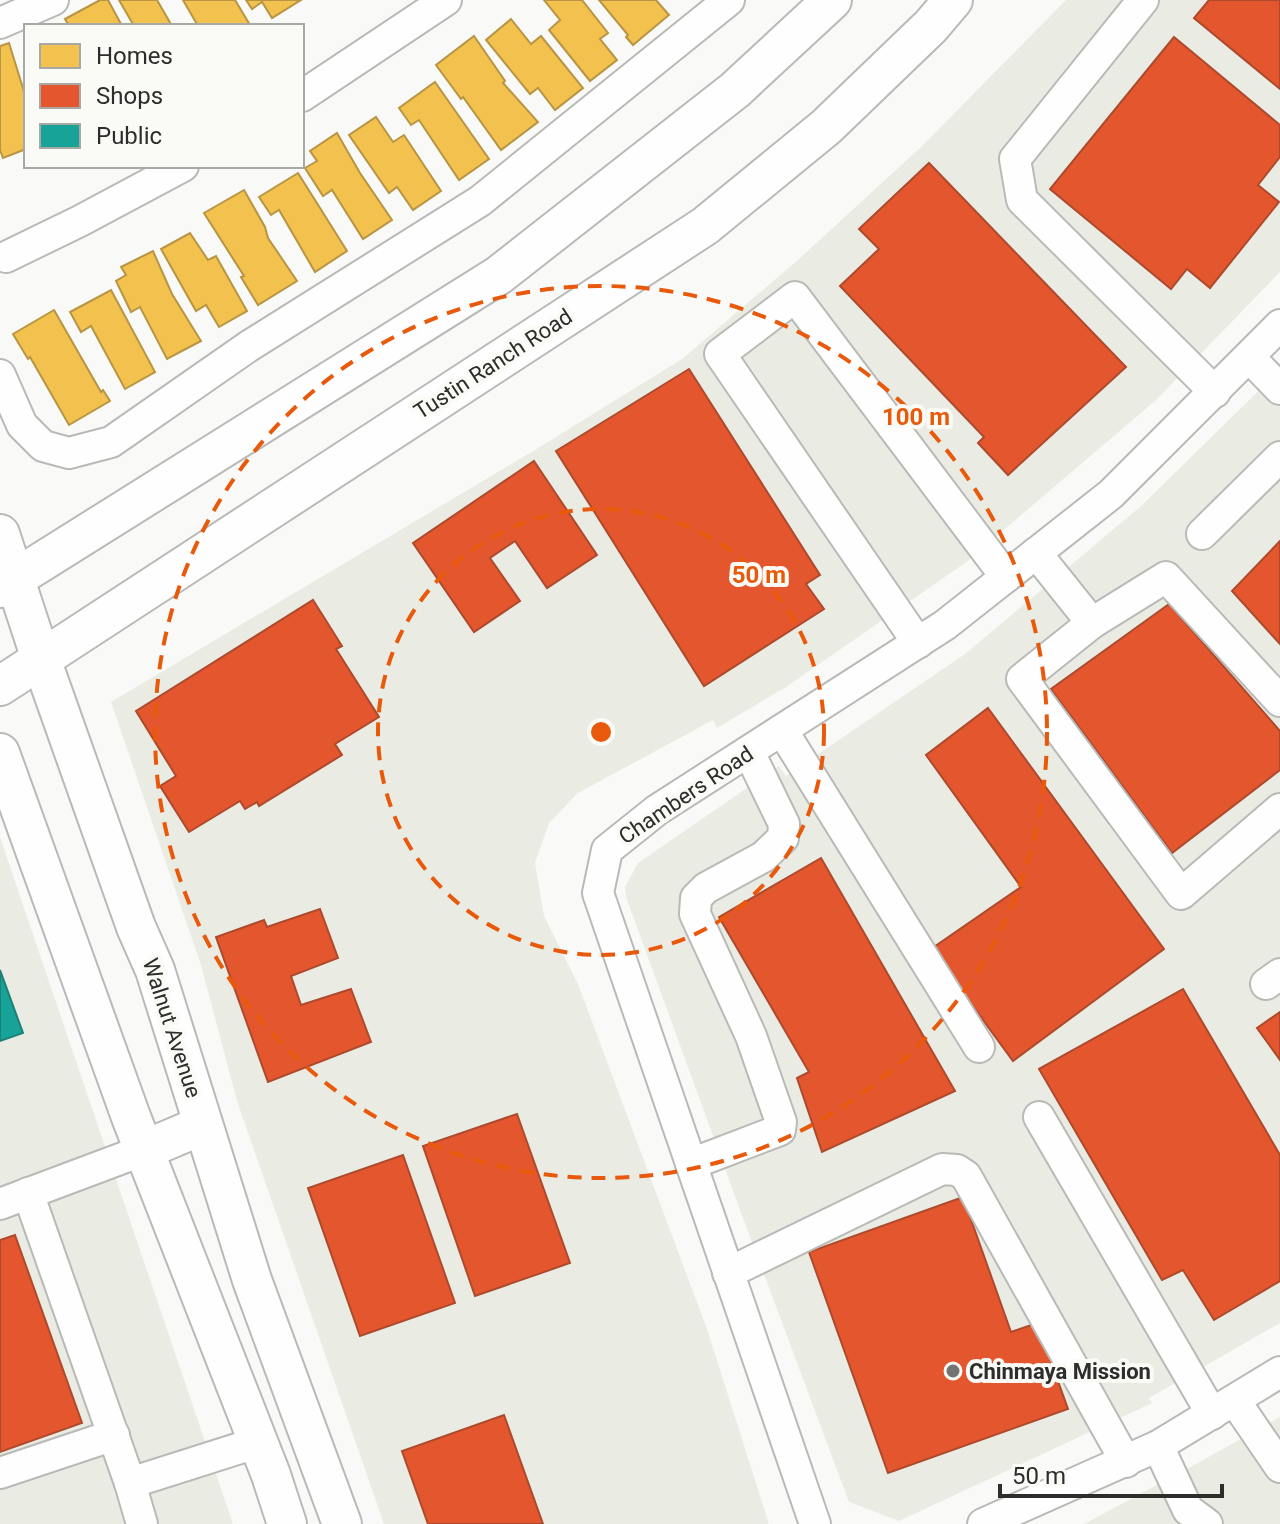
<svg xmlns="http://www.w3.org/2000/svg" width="1280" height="1524" font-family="Roboto,sans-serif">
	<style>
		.built { fill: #eaebe3 }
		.homes { fill: #f2c14e; stroke: #b79544; stroke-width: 2 }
		.shops { fill: #e4572e; stroke: #ad4a2d; stroke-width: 2 }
		.public { fill: #17a398; stroke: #1e8077; stroke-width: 2 }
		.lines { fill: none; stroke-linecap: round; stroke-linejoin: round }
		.minor-casing { stroke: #b9bab7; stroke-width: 34 }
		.major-casing { stroke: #b9bab7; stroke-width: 42 }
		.minor { stroke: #fefefe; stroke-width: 30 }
		.major { stroke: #fefefe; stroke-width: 38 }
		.ring { fill: none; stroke: #e8590c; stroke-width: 4; stroke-dasharray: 14 10 }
		.poi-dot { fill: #747572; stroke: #fafbf6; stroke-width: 3 }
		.labels { text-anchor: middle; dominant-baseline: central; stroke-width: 8; stroke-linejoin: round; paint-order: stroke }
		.street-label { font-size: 22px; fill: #2d2d2b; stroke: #fafbf6 }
		.poi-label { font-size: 22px; font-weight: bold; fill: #2d2d2b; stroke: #fafbf6; text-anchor: start }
		.centre { fill: #e8590c; stroke: #fafbf6; stroke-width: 4 }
		.ring-label { font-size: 24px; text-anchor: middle; font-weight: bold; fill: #e8590c; stroke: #fafbf6; stroke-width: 8; stroke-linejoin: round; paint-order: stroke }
	</style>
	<rect width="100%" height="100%" fill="#f9faf7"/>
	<!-- built -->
	<g class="built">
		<polygon points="1066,0 1280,0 1280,272 1156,400 965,563 786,687 717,728 713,720 578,793 549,823 535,863 544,916 578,984 707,1329 769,1524 384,1524 237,1101 201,965 111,702 535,450 682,359 798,260 922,146"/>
		<polygon points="1280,370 1280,1323 1149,1398 1152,1403 899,1521 849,1502 740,1210 626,897 625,887 638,863 779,766 786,776 965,654 1140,507"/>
		<polygon points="0,837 233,1524 0,1524"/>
		<polygon points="1280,1417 1280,1524 1084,1524 1205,1459"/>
	</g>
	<!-- homes -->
	<g class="homes">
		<polygon points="100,0 108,0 121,24 120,26 69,26 65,19"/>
		<polygon points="119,0 157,0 172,26 134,26"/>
		<polygon points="183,0 235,0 250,25 198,26"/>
		<polygon points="246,0 301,0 272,18 262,2 252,9"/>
		<polygon points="544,0 582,0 608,33 600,39 617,60 590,81 549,30 560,20"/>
		<polygon points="599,0 656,0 669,15 633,45 626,37 628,35"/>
		<polygon points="511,19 531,44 541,36 583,88 555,110 538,88 530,94 486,40"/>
		<polygon points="474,36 505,81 503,83 538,122 501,150 463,97 461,99 436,65"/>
		<polygon points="9,43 26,98 26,149 3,158 0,150 0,46"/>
		<polygon points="435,82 489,159 459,180 419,120 411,125 399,108"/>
		<polygon points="376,117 393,142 404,135 441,191 413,210 397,187 389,193 349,135"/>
		<polygon points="337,133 360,173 392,220 363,239 332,190 323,196 305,168 317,161 310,151"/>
		<polygon points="298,173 347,251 315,272 279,210 271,215 259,197"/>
		<polygon points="244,190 265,227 268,238 297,281 258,305 241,277 244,276 204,213"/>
		<polygon points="190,233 208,260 216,256 247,311 219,327 206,305 196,311 161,249"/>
		<polygon points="153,251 172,294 201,341 167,359 140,307 131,312 116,281 126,275 121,267"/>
		<polygon points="111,290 155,372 125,389 91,326 81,332 70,312"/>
		<polygon points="54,310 101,392 103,390 110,401 69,425 30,357 28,359 13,334"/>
	</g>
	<!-- shops -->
	<g class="shops">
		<polygon points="1209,0 1280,0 1280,89 1194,18"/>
		<polygon points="1174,37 1280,125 1280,157 1258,185 1279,202 1210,288 1187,269 1171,289 1050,189"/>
		<polygon points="929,163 1126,367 1008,475 978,443 984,437 840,286 879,249 859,229"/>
		<polygon points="689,369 820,575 806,584 824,609 704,686 556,451"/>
		<polygon points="534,461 597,555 547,588 515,541 490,558 520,601 474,632 413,543"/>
		<polygon points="1280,541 1280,644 1232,591"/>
		<polygon points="313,600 342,646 336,649 379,717 335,744 342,755 259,806 257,802 245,809 240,801 189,832 160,786 176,776 136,711"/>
		<polygon points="1169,604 1280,731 1280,770 1172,853 1051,689"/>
		<polygon points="988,708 1164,949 1013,1061 931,949 1021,887 926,755"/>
		<polygon points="821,858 955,1091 822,1152 797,1078 809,1072 719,917"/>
		<polygon points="320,909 338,958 291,976 301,1005 351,989 371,1042 268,1082 216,937 264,920 267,927"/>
		<polygon points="1183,989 1280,1155 1280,1281 1214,1320 1183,1270 1162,1280 1039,1069"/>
		<polygon points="1280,1012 1280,1060 1257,1028"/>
		<polygon points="517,1114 570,1263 475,1296 423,1146"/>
		<polygon points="403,1155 455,1303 360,1336 308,1188"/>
		<polygon points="963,1197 1011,1332 1037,1323 1068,1409 888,1473 809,1252"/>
		<polygon points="15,1235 82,1423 0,1452 0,1240"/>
		<polygon points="504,1415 543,1524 428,1524 402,1451"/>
	</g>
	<!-- public -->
	<polygon class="public" points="0,970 23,1033 0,1041"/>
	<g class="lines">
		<!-- minor casing -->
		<g class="minor-casing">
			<g id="minor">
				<polyline points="1143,0 1015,159 1022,200 1215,392"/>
				<polyline points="0,23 53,0"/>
				<polyline points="302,96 446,0"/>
				<polyline points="6,257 80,221 183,166"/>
				<polyline points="1249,357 1280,389"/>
				<polyline points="0,375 22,425 43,446 69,453 111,442 249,346 480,201 729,0"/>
				<polyline points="1202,534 1280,457"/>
				<polyline points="1036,553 1092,623 1022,679 1181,894 1280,809"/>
				<polyline points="1092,623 1166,577 1280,701"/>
				<polyline points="918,643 720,354 795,297 1006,577"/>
				<polyline points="782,730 979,1047"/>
				<polyline points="1266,984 1280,974"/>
				<polyline points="1039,1117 1212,1414"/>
				<polyline points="691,1164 780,1130 781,1122 751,1036 695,914 696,898 706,888 763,857 783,838 784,824 749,752"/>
				<polyline points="28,1193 130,1483"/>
				<polyline points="0,1204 144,1150"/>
				<polyline points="728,1273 942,1169 957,1170 966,1176 1126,1462"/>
				<polyline points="1235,1401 1280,1467"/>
				<polyline points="1158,1446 1188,1510 1207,1524"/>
				<polyline points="0,1473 114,1435"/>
				<polyline points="142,1524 130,1483 259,1442"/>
				<polyline points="815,1524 598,893 607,850 657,810 945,625 1111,494 1280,325"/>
				<polyline points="983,1524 1158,1446 1280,1372"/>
			</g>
		</g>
		<!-- major casing -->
		<g class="major-casing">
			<g id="major">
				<polyline points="0,534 41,659 136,927 155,970 252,1280 342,1524"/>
				<polyline points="0,588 499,275 735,90 832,0"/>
				<polyline points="0,686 705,226 826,127 931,26 953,0"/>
				<polyline points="0,753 131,1117 271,1475 287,1524"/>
				<polyline points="144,1150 203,1125"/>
			</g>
		</g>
		<!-- minor -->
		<use href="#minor" class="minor"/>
		<!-- major -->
		<use href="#major" class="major"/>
	</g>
	<!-- distance rings -->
	<g class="ring">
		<circle cx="601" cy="732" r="223"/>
		<circle cx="601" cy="732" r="446"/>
	</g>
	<!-- markers -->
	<circle class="poi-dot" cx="953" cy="1371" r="8"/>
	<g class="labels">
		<!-- street labels -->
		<g class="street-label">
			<text transform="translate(493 364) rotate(-33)">Tustin Ranch Road</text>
			<text transform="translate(686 795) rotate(-34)">Chambers Road</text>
			<text transform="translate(172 1028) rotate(72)">Walnut Avenue</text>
		</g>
		<!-- poi labels -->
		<g class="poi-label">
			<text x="969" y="1371">Chinmaya Mission</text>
		</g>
	</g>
	<circle cx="601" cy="732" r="12" class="centre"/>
	<g class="ring-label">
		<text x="916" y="425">100 m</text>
		<text x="759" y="583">50 m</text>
	</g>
	<!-- legend -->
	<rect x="24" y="24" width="280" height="144" fill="#fafbf6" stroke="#a8a9a5" stroke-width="2"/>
	<rect x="40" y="44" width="40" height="24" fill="#f2c14e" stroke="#a8a9a5" stroke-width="2"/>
	<text x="96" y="64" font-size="24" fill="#2d2d2b">Homes</text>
	<rect x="40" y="84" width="40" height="24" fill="#e4572e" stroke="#a8a9a5" stroke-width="2"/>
	<text x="96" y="104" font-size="24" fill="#2d2d2b">Shops</text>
	<rect x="40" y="124" width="40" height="24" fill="#17a398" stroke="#a8a9a5" stroke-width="2"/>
	<text x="96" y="144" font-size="24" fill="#2d2d2b">Public</text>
	<!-- scale -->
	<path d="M1000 1484v12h222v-12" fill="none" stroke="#2d2d2b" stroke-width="4"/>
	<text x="1012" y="1484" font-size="24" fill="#2d2d2b" stroke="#fafbf6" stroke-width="6" paint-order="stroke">50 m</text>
</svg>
